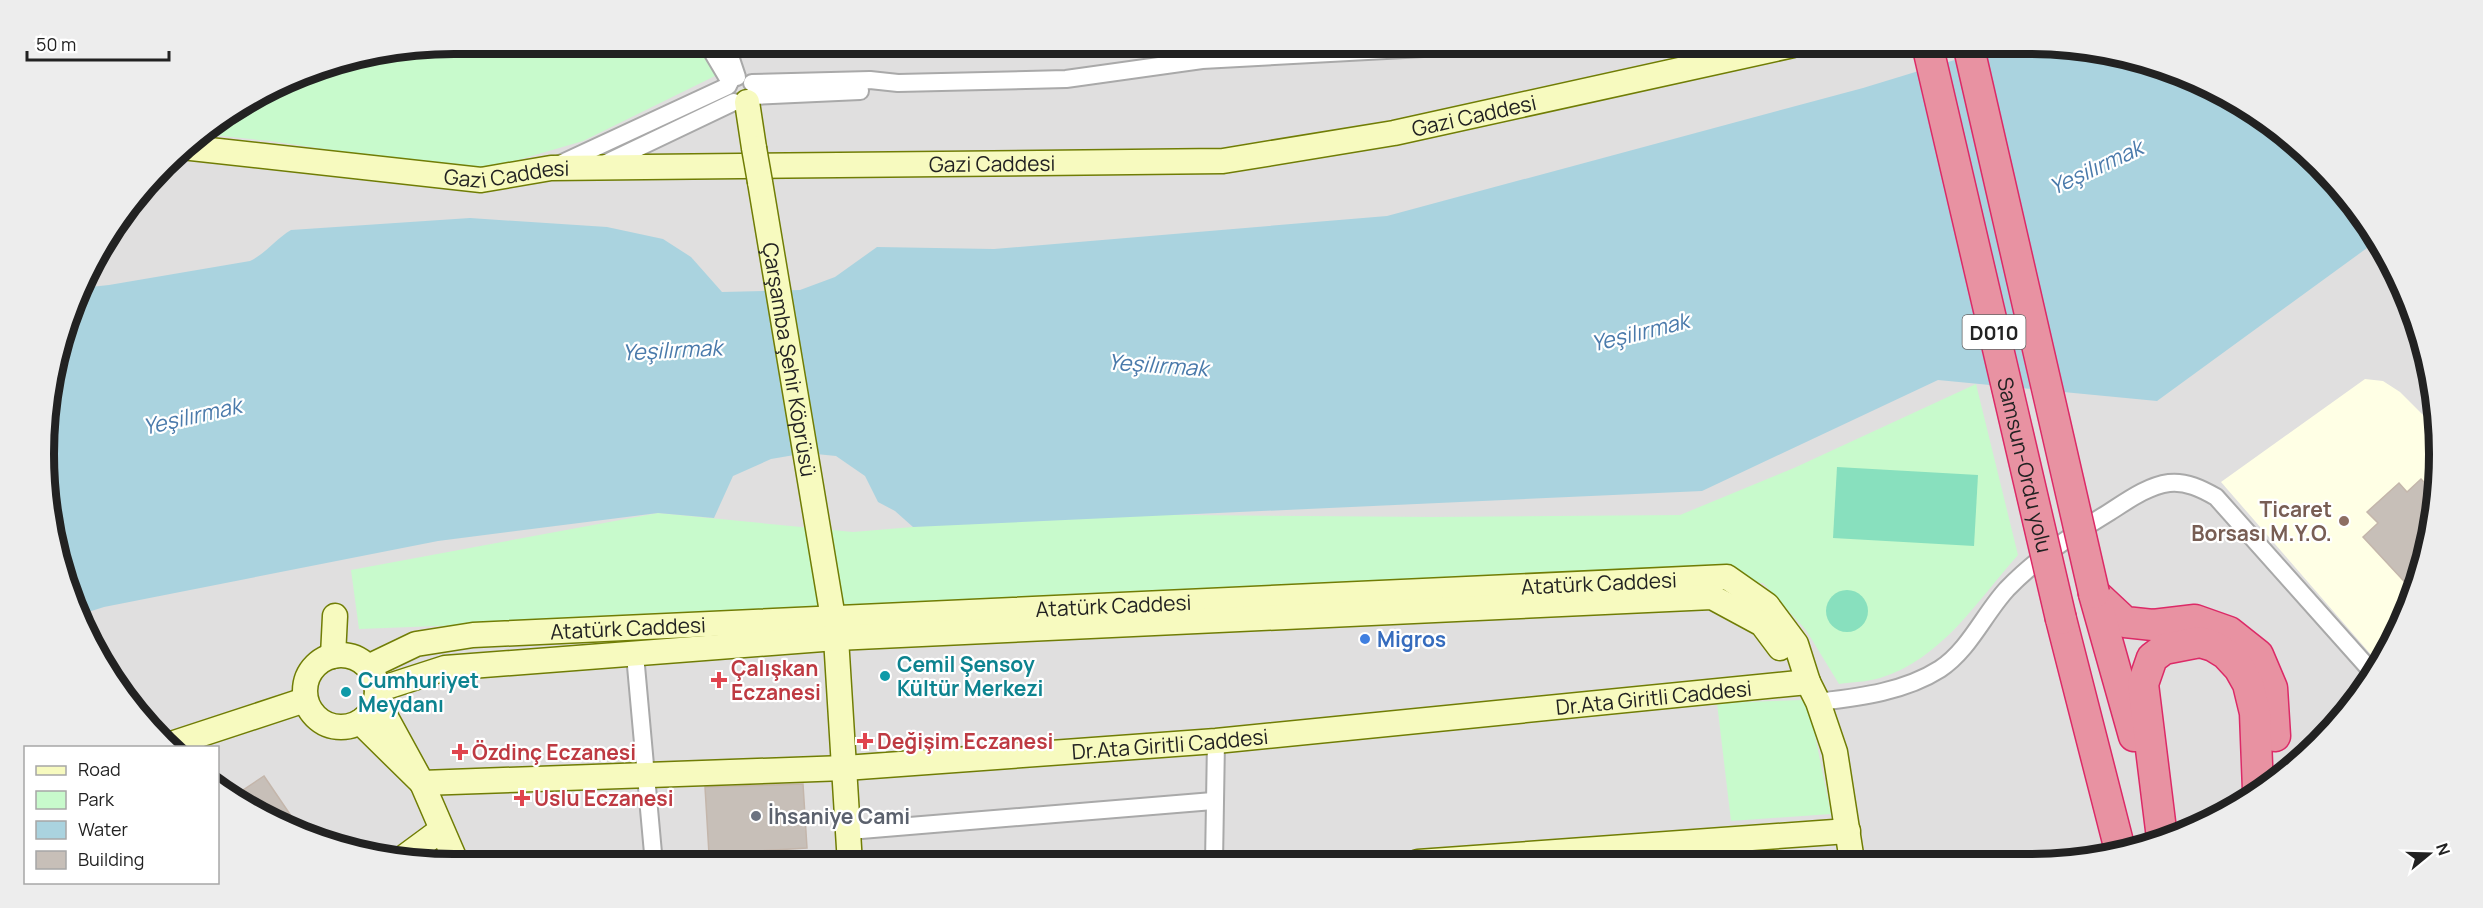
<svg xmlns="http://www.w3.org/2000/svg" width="2483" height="908" font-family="Manrope,sans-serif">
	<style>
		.residential { fill: #e0dfdf }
		.education { fill: #ffffe5 }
		.park { fill: #c8facc }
		.pitch { fill: #88e0be }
		.water { fill: #aad3df }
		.building { fill: #c7bfb8; stroke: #c4b6ab; stroke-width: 1.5 }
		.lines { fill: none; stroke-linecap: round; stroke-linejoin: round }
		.street-casing { stroke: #a9a9a9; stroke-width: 20 }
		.secondary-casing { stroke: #707d05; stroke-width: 27 }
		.highway-casing { stroke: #dc2a67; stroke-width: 33 }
		.street { stroke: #fff; stroke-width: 16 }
		.secondary { stroke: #f7fabf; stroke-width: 24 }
		.highway { stroke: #e892a2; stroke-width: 30 }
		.secondary-bridge-casing { stroke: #707d05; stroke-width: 27; stroke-linecap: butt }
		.highway-bridge-casing { stroke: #dc2a67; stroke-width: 33; stroke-linecap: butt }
		.secondary-bridge { stroke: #f7fabf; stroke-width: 24 }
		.highway-bridge { stroke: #e892a2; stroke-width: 30 }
		.education-dot { fill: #8d6e63; stroke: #fff; stroke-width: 2 }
		.shop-dot { fill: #3f7fe0; stroke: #fff; stroke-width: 2 }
		.culture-dot { fill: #0f9aa8; stroke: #fff; stroke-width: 2 }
		.health-dot { fill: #e0444e; stroke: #fff; stroke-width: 2 }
		.worship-dot { fill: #6b7280; stroke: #fff; stroke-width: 2 }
		.labels { text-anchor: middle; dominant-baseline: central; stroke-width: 4.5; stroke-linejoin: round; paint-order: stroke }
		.shield { fill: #fff; stroke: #646464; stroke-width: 1.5 }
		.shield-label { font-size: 20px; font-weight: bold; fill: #222 }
		.street-label { font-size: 21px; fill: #222; stroke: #fff }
		.education-label { font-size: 21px; font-weight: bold; fill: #785e54; stroke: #fff; text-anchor: end }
		.shop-label { font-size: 21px; font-weight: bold; fill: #366cbe; stroke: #fff; text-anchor: start }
		.culture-label { font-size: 21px; font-weight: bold; fill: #0d838f; stroke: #fff; text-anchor: start }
		.health-label { font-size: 21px; font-weight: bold; fill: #be3a42; stroke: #fff; text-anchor: start }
		.worship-label { font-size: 21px; font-weight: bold; fill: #5b616d; stroke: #fff; text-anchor: start }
		.water-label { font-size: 22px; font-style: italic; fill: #4a7aab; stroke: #fff }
		.rim { fill: none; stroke: #222; stroke-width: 8 }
	</style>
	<rect width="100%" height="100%" fill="#f2efe9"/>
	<!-- residential -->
	<polygon class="residential" points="2029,44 2135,57 2210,86 2279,128 2337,183 2384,248 2418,322 2436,400 2439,481 2384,660 2300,762 2210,822 2083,861 454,864 348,851 226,795 218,788 218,748 168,748 163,744 113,682 57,560 44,481 47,401 86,272 128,204 183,146 297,75 374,51"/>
	<!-- education -->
	<polygon class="education" points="2365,379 2383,381 2400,392 2437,429 2439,481 2426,560 2384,660 2380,665 2221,482"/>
	<!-- park -->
	<g class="park">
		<polygon points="708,50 717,75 583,141 501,165 453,168 270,141 201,134 297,75 374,51"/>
		<path d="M1976,384l42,171c-41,46 -76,104 -138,123 -13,4 -28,4 -41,6l-33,-54 -43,-47 -449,9 -955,37 -8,-59 307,-57 195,19 216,-18 364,3 247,-2 114,-47z"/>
		<polygon points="1803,700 1810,711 1831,814 1731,821 1717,703"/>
	</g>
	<!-- pitch -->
	<g class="pitch">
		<polygon points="1837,467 1978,475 1974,546 1833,538"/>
		<circle cx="1847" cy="611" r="21"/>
	</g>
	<!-- water -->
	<path class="water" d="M2007,44h22l106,13 75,29 69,42 58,55 41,57 -221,161 -219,-21 -236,111 -789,36 -18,-16 -17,-9 -13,-26 -29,-20 -30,-3 -35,6 -38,17 -19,42 -56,-5 -220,28 -334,66 -22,7 -25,-54 -13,-79 3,-80 34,-113 28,-3 141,-24c15,-7 26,-22 41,-31l179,-12 137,9 56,12 28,18 31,35 78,-2 35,-13 42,-30 117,2 393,-33 476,-128z"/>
	<!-- building -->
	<g class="building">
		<polygon points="2421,479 2436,495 2426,560 2413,591 2363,537 2378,523 2367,512 2399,483 2407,492"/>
		<polygon points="264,776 300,829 231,798"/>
		<polygon points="803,784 807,848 709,854 705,787"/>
	</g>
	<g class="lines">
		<!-- street casing -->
		<g class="street-casing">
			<g id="street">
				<polyline points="711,50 730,82"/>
				<polyline points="728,50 737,77"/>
				<polyline points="752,83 870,80 898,83 1066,79 1202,60 1461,46"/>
				<polyline points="753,96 860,91"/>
				<polyline points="560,164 728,86"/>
				<polyline points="602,165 734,102"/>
				<polyline points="635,655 654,864"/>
				<path d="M1818,702c41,-5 86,-10 122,-33 29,-19 44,-55 67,-80 30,-31 65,-54 101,-76 19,-12 39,-27 61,-30 17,-2 33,6 47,14l157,176"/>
				<polyline points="849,831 1213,801"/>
				<polyline points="1214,863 1216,741"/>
			</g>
		</g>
		<!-- secondary casing -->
		<g class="secondary-casing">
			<g id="secondary">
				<polyline points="747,102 754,148"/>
				<path id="s1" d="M182,147l299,33 70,-12 672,-7 171,-28 399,-88"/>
				<path id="s2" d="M760,182l73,436"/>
				<polyline points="836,638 850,864"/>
				<circle cx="341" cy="691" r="36"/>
				<polyline points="333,656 335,616"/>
				<path id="s3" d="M368,667l48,-23 57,-9 1254,-58 40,28 29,39 12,38 10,20 17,50 17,109"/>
				<polyline points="377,690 445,668 836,638 1712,597 1762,624 1780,648"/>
				<polyline points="376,699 422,783 457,864"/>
				<path id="s4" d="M360,722l62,61 423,-15 371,-27 592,-59"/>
				<polyline points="165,746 305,700"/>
				<polyline points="403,858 441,830"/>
				<polyline points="1418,862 1848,831"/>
			</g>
		</g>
		<!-- highway casing -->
		<g class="highway-casing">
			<g id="highway">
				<polyline points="2094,593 2125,622 2153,625 2195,620 2229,632 2258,655 2272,688 2275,736"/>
				<polyline points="2094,594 2134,736"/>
				<polyline points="2061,619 2120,850"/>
				<polyline points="2161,830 2143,684 2152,658 2164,649 2200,642 2213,646 2226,654 2239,668 2248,684 2255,713 2258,790"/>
			</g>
		</g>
		<!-- street -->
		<use href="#street" class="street"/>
		<!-- secondary -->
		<use href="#secondary" class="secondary"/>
		<!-- highway -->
		<use href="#highway" class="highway"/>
		<!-- secondary-bridge casing -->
		<g class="secondary-bridge-casing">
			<polyline id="secondary-bridge" points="754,148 760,182"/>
		</g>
		<!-- highway-bridge casing -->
		<g class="highway-bridge-casing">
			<g id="highway-bridge">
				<path id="s5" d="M1927,44l134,575"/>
				<polyline points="1968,44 2094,593"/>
			</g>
		</g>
		<!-- secondary-bridge -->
		<use href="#secondary-bridge" class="secondary-bridge"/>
		<!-- highway-bridge -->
		<use href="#highway-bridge" class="highway-bridge"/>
	</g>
	<!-- markers -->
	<circle class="education-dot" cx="2344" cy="521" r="6"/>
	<circle class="shop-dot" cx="1365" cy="639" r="6"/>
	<g class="culture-dot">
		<circle cx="885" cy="676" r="6"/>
		<circle cx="346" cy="692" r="6"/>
	</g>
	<g class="health-dot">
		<path d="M716 671h6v6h6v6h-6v6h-6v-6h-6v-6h6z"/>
		<path d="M862 732h6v6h6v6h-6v6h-6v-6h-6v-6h6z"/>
		<path d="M457 743h6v6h6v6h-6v6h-6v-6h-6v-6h6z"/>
		<path d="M519 789h6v6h6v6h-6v6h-6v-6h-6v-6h6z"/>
	</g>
	<circle class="worship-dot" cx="756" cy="816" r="6"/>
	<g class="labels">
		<!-- shield labels -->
		<rect class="shield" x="1962.5" y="315" width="63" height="34" rx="4.5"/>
		<g class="shield-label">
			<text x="1994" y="332">D010</text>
		</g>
		<!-- street labels -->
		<g class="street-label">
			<text stroke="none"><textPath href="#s1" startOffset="1299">Gazi Caddesi</textPath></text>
			<text stroke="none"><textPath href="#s1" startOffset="813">Gazi Caddesi</textPath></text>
			<text stroke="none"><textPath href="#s1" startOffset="327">Gazi Caddesi</textPath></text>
			<text stroke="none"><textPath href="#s2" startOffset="180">Çarşamba Şehir Köprüsü</textPath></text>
			<text stroke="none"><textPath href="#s5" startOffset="432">Samsun-Ordu yolu</textPath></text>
			<text stroke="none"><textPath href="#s3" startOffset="1238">Atatürk Caddesi</textPath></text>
			<text stroke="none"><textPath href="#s3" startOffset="752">Atatürk Caddesi</textPath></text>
			<text stroke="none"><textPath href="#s3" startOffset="266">Atatürk Caddesi</textPath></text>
			<text stroke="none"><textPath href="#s4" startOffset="1322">Dr.Ata Giritli Caddesi</textPath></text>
			<text stroke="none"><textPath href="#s4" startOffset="836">Dr.Ata Giritli Caddesi</textPath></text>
		</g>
		<!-- education labels -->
		<g class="education-label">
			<text x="2332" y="509">Ticaret<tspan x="2332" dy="24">Borsası M.Y.O.</tspan></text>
		</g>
		<!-- shop labels -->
		<g class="shop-label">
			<text x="1377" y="639">Migros</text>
		</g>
		<!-- culture labels -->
		<g class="culture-label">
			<text x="897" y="664">Cemil Şensoy<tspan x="897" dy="24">Kültür Merkezi</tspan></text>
			<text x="358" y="680">Cumhuriyet<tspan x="358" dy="24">Meydanı</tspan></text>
		</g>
		<!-- health labels -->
		<g class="health-label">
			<text x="731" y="668">Çalışkan<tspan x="731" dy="24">Eczanesi</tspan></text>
			<text x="877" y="741">Değişim Eczanesi</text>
			<text x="472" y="752">Özdinç Eczanesi</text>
			<text x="534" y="798">Uslu Eczanesi</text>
		</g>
		<!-- worship labels -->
		<g class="worship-label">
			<text x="768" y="816">İhsaniye Cami</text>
		</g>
		<!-- water labels -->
		<g class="water-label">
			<text transform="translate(2096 167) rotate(-25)">Yeşilırmak</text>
			<text transform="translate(1640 332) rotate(-14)">Yeşilırmak</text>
			<text transform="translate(672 350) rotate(-3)">Yeşilırmak</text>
			<text transform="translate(1158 365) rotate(4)">Yeşilırmak</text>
			<text transform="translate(192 416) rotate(-13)">Yeşilırmak</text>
		</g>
	</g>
	<!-- crop -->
	<path d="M0 0H2483V908H0ZM454 54H2029A400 400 0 0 1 2429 454V454A400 400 0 0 1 2029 854H454A400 400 0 0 1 54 454V454A400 400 0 0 1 454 54Z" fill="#ededed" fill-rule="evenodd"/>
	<path class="rim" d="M454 54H2029A400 400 0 0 1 2429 454V454A400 400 0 0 1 2029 854H454A400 400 0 0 1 54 454V454A400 400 0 0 1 454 54Z"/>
	<!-- legend -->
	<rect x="24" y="746" width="195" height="138" fill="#ffffff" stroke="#a7a7a7" stroke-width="1.5"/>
	<rect x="36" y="766" width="30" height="9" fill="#f7fabf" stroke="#a7a7a7" stroke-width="1.5"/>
	<text x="78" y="776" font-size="18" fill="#222222">Road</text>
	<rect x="36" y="791" width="30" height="18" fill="#c8facc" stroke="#a7a7a7" stroke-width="1.5"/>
	<text x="78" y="806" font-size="18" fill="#222222">Park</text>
	<rect x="36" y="821" width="30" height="18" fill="#aad3df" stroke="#a7a7a7" stroke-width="1.5"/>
	<text x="78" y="836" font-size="18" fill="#222222">Water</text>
	<rect x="36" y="851" width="30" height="18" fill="#c7bfb8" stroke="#a7a7a7" stroke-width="1.5"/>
	<text x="78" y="866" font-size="18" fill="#222222">Building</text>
	<!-- north arrow -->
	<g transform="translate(2429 854) rotate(71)" stroke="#ffffff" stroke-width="4.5" paint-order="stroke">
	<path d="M0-4.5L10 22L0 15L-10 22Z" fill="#222222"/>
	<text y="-9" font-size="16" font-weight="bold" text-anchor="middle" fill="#222222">N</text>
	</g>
	<!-- scale -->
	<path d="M27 51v9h142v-9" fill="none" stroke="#222222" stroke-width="3"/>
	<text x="36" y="51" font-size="18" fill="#222222" stroke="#ffffff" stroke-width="4.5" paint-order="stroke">50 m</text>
</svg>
